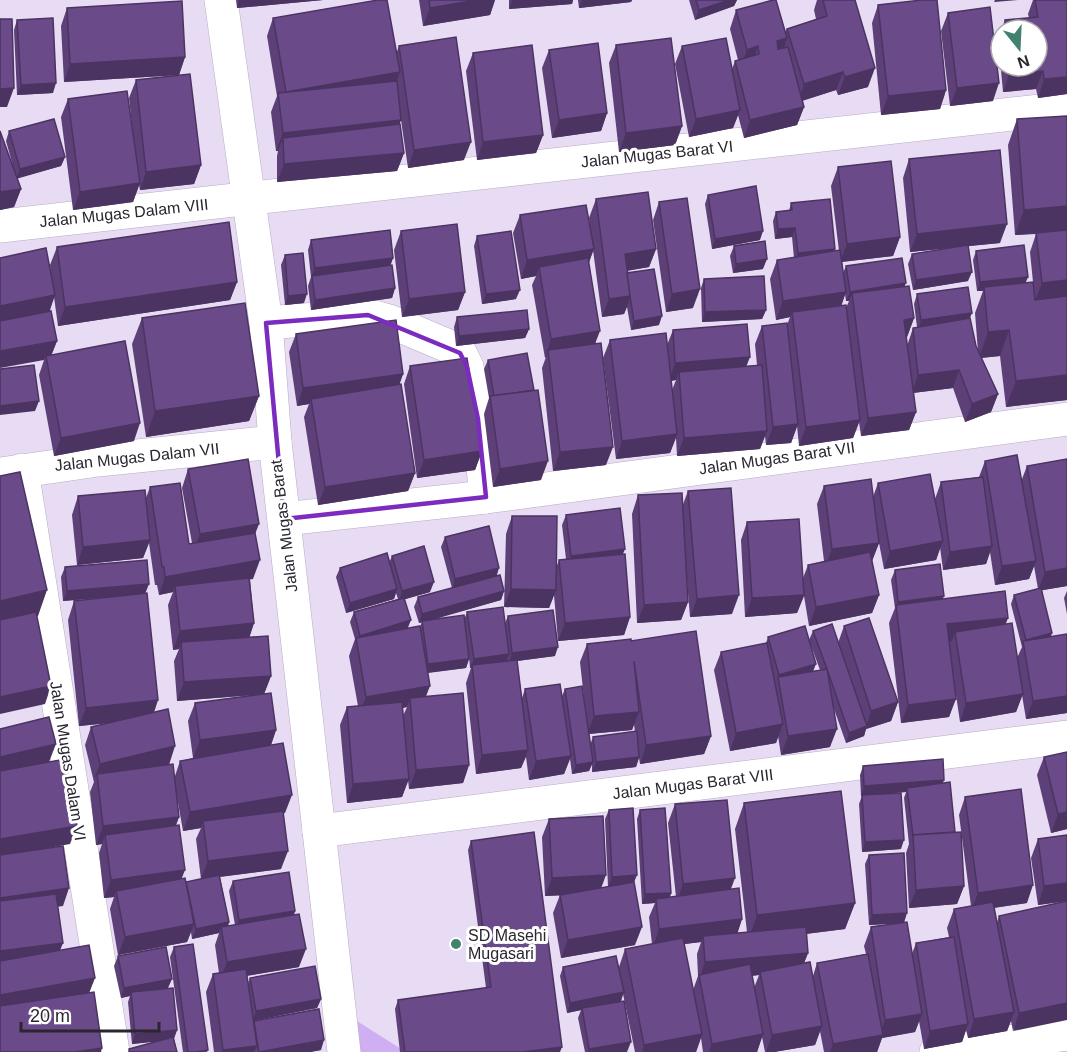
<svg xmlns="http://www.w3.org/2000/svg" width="1067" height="1052" font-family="Helvetica,sans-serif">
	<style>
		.green { fill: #cfaff1 }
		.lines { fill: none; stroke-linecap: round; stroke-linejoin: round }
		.street-casing { stroke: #b7acc3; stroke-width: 34 }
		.street { stroke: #fff; stroke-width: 33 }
		.wall { fill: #5c4077; fill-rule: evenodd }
		.shaded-wall { fill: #4b3461 }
		.building { fill: #6b4a8a; stroke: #4b3461; stroke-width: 1.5 }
		.marked { fill: none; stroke: #7b2cbf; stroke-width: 4.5; stroke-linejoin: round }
		.poi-dot { fill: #408170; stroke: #fff; stroke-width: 2 }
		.labels { text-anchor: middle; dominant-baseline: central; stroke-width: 6; stroke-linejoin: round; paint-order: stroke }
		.street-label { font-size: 16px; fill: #2a252e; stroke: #fff }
		.poi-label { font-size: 16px; fill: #2a252e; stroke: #fff; text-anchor: start }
	</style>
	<rect width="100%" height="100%" fill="#e7dcf4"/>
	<!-- green -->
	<polygon class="green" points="349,1016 406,1052 353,1052"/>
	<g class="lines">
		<!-- street casing -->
		<g class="street-casing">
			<g id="street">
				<polyline points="221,0 266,323 275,442 344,1052"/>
				<polyline points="0,226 1067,108"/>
				<polyline points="266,323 368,315 389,321 453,348 460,353 467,367 478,419 486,497"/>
				<polyline points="22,470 113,1052"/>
				<polyline points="2,474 98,460 275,442"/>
				<polyline points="284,519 486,497 1067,419"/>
				<polyline points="319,831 1067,737"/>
				<polyline points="936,1052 1067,1034"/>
			</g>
		</g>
		<!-- street -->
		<use href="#street" class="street"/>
	</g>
	<!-- wall -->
	<g class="wall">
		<polygon points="236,0 323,0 237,8"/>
		<polygon points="419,0 495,0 490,15 423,26"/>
		<polygon points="509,0 573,0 572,4 509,9"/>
		<polygon points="578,0 632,0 631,2 579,8"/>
		<polygon points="689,0 737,0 734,6 695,20"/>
		<polygon points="817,0 855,0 868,87 838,95 836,90 802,101 804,107 797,125 744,138 738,115 733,128 689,137 675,64 682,46 732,69 735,61 738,60 730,29 736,10 785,32 787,29 816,19 814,10"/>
		<path d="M1033,0h34v94l-29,4 -2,-9 -33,3 -5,-54 7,-18 24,-2 -1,-4zM1001,30h36v36h-36z"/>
		<polygon points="878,5 946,90 940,109 881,115 872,23"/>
		<polygon points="67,8 185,57 179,75 201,165 194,184 140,190 139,185 133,202 73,210 61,117 68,99 134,143 129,98 136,80 179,75 64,82 61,26"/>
		<polygon points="948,13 993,101 950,106 941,31"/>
		<polygon points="273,18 396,54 399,46 464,160 408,168 401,120 399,125 404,153 397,171 277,182 277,156 278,151 276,151 271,112 277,96 267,36"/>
		<polygon points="17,20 53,93 17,95 14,30"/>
		<polygon points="616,45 682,126 675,145 619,152 609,63"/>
		<polygon points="549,50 607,113 601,131 552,138 542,68"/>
		<polygon points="473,53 543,135 536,153 477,160 466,71"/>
		<path d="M1017,119l50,281 -61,7 -6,-51 -19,2 17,36 -7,18 -26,10 -12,-34 -40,5 3,19 -7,18 -48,6 -2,-14 -6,16 -54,8 -2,-20 -6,17 -25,2 -1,-9 -5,13 -83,7 -1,-18 -6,15 -54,6 -13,-101 7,-18 57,5 6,-15 74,36 10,-1 -2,-21 7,-18 25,-1 3,-8 -14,3 -6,-41 7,-19 17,-2 -2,-21 -17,2 -2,-18 3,-9 13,-1 2,-8 43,48h5l-8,-65 7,-19 62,70 -7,19 -51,6 1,11 3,-7 59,20 9,32 -7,19h-1l1,9 6,-18 4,-1 -3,-23 3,-10 53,25 6,27 2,6 -3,-39 8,-22h-6l-4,-31 3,-9 52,26 -3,6 8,-1 -3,-30 6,-18 -21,1 -7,-90zM845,294l1,7h3l-3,7 -5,-3zM676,380l-4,10 -1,-9z"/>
		<polygon points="0,131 13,166 6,141 9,131 65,157 61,166 17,178 21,189 14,207 0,210"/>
		<polygon points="909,159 1000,243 968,246 968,281 913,290 908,264 912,254 959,247 910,252 903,178"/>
		<polygon points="708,195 760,240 712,249 705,204"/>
		<polygon points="596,199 656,249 649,267 627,271 627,273 659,325 631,330 627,307 624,314 602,317 593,250 589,263 606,465 553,471 542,368 546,357 545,358 532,285 536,276 521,279 513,233 520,215 592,242 589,218"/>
		<polygon points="659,202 693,308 666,312 653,220"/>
		<polygon points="401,231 465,292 458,310 402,317 394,250"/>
		<polygon points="477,236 516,299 482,304 474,246"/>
		<polygon points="311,240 393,258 390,265 395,288 392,298 311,310 308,286 311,277 308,250"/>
		<polygon points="734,246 763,269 733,273 730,256"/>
		<polygon points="57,247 237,282 230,300 58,326 54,297 49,312 57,341 51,355 134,441 54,456 39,375 44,360 51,275 50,265"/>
		<polygon points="285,255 304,303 285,305 281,265"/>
		<polygon points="704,279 766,310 762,319 702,322 701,288"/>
		<polygon points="457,317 529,329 525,338 456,346 454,327"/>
		<polygon points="142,318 259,396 249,421 146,437 132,344"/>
		<polygon points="296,334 403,374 399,384 415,473 408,491 318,505 304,417 309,404 297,406 289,352"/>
		<polygon points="488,360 541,480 493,487 484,414 489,398 484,369"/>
		<polygon points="410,366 482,451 475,470 417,478 404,384"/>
		<polygon points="1067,459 1067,586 1042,590 1051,637 1067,634 1067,713 1026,719 1022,695 1016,712 960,722 956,695 949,717 901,723 889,623 895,608 891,580 895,570 943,599 1008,618 1005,624 1017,658 1022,647 1011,604 1014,595 1038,589 1034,566 1029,579 995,585 990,552 986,564 943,570 940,547 936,560 884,569 879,543 872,561 879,595 872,613 809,626 804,596 797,613 745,617 741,540 747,522 803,578 808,565 824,561 817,504 824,486 873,497 878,483 935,499 941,482 979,477 985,461 1022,479 1027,466"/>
		<path d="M188,469l67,65 -2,45h-3l4,44 -5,14 22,39 -7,18 12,36 -5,15 14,68h-1l-3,56 -61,8 9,45 -1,4 7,-1 -6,-34 4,-10 62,30 -1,4 5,52 -52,9 1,7 2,-5 71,21 -4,9 -64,12 1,3 67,27 -11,2h-96l-8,-60 7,-18 6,-1 -4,-28 4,-12 -27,6 -1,-7 -4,10 -69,13 -8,-46 4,-12 -10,1 -5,-45 3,-9 -6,1 -6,-53 4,-10 -9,-37 6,-18 17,-4 -29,3 -11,-106 6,-19 57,-6 -68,6 -2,-24 4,-10 81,26 8,120 15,51 6,12 5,-15 13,-3 -5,-37 7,-18 59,-8 -77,6 -3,-40 5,-12 -6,1 -5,-45 5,-13 -14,3 -2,-10h-2l-6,-42 -6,15 -66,7 -5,-50 6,-19 68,2 4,-11 39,57 3,-1 -10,-55zM177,797l6,34 18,-3 -5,11 5,40 -15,3 -4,-3 -6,-54 3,-8z"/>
		<polygon points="688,491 732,614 690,617 685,556 688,602 681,620 637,623 632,514 638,495 682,507"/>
		<polygon points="566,515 623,554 630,617 624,635 558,641 554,595 549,608 504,607 506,534 512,516 556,568 559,560 566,559 562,525"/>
		<path d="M445,537l52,39 7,15 -3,9 -69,20h32l3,-8 38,11 3,-7 47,40 -38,5 5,37 3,-9 37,7 3,-7 20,18 -5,-45 7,-18 44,-3 80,95 -7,18 -64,10 -1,-6 -3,9 -44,5v-8l-3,7 -17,3 -2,-15 -6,15 -35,6 -3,-23 -5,11 -45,6 -10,-91 5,-15h-1l-1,-12v3l-3,9 -38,5 -2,24 43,68 -6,18 -54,6 -1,-9 -6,17 -55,6 -7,-78 7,-18 11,-1 -9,-50 6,-17 -5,-17 4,-10 44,-13 -2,-6 -2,6 -48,14 -10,-36 4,-9 49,-5 3,-7 38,36 -25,7 3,30 12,-2 2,-5 -3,1 -5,-16 4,-10 34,-9 -11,-41zM407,707l-4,9v-8zM634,724l1,8 -42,5 -3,8 -1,-11 43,-4z"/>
		<polygon points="1067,591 1067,614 1064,598"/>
		<polygon points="844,626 898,702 891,721 866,729 864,736 846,743 834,709 830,747 781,755 778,736 776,743 730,751 714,670 721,652 766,643 768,637 813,671 820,670 809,640 813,631 838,643"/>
		<polygon points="1044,757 1067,829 1051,833 1037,775"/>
		<polygon points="863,766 943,783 955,833 964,886 957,904 909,908 906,853 909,844 904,798 906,792 888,793 901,849 862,852 859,804 862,796 861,796 860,775"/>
		<path d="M965,797l62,106 -33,5 3,14 2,-6 68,-15 -54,130 -2,-10 -4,10 -39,7 -2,-8 -4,12 -38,7 -5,-28 -4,11 -33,6 -5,14h-53l-4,-21 -5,14 -41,7h-9l-3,-15 -5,15h-54l-2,-14 -5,14h-61l-12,-58 -2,8 6,50h-42l-7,-34 3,-8 -14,3 -7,-37 3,-9h56l6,-18 27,-5 -3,-27 6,-14 -13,1 -5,-85 3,-9 31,83 -1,4h6l-8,-74 7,-19 56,85 11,30 -5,14 10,-1 -12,-103 9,-26 111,100 -10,26 -39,5 2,19 -4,10 9,13 4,-13 49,-9 -2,-8 7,-19 41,27 4,-11 33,-6 -2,-9 7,-19 17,-3 -12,-91zM701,942l-4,12 1,22 -5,14 -9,-46zM759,975l-5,13 -2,-12z"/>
		<polygon points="609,810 634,883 635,945 561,958 553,913 560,895 545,896 542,837 549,819 601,888 608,887 605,819"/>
		<polygon points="1067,835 1067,901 1038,905 1031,858 1038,839"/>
		<polygon points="471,841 560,1052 400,1052 395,1009 398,1000 486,988 468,850"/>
		<polygon points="869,855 904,923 869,925 865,864"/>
		<polygon points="174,947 208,1050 207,1052 183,1052 170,957"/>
		<polygon points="118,956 168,988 177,1030 174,1039 177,1052 128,1052 129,1049 157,1041 132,1044 128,1002 130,996 121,998 114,966"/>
	</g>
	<!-- shaded-wall -->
	<g class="shaded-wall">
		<polygon points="239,0 323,0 237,8"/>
		<polygon points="477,0 495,0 490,15 423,26 430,8"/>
		<polygon points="512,0 573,0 572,4 509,9"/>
		<polygon points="582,0 632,0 631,2 579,8"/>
		<polygon points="729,0 737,0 734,6 695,20 699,10"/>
		<polygon points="995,0 1018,0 994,2"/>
		<polygon points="787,38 781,57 770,59 777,41"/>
		<polygon points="758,46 752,64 740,68 747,50"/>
		<polygon points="185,57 179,75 64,82 70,64"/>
		<polygon points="875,68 868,87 838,95 845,77"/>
		<polygon points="1043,71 1036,89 1003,92 1009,74"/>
		<polygon points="400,72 393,91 279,110 286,92"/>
		<polygon points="843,72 836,90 798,102 804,84"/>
		<polygon points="1067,77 1067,94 1038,98 1044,79"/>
		<polygon points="56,83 53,93 17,95 21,85"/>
		<polygon points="999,83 993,101 950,106 957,88"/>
		<polygon points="14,88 7,107 0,107 0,89"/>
		<polygon points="946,90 940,109 881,115 888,96"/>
		<polygon points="804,107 797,125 744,138 750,120"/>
		<polygon points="740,110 733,128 689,137 696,119"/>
		<polygon points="607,113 601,131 552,138 559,120"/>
		<polygon points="401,120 394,139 283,138 278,151 276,151 283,133"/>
		<polygon points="682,126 675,145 619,152 626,133"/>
		<polygon points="543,135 536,153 477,160 483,142"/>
		<polygon points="471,142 464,160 408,168 414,150"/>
		<polygon points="404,153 397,171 277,182 284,164"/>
		<polygon points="65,157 61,166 16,179 20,169"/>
		<polygon points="201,165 194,184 140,190 146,172"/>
		<polygon points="140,183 133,202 73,210 80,192"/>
		<polygon points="21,189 14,207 0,210 0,192"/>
		<polygon points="1067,206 1067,231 1015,235 1024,210"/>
		<polygon points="1007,224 1000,243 910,252 917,234"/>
		<polygon points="795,228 792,237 775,239 778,229"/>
		<polygon points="763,231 760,240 712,249 715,239"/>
		<polygon points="900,237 893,256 840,262 847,244"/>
		<polygon points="594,249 587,267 539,267 536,276 521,279 527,260"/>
		<polygon points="656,249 649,267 618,272 625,254"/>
		<polygon points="835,249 832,259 794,263 798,253"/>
		<polygon points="393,258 390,267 311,277 315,268"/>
		<polygon points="767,259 763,269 733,273 736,264"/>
		<polygon points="972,272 968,281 913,290 916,280"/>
		<polygon points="1028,277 1024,286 984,287 983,291 977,291 980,282"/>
		<polygon points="1067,280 1067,298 1035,301 1042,283"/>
		<polygon points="237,282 230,300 58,326 65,307"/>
		<polygon points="906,283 902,293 852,293 849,301 846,301 850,292"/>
		<polygon points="395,288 392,298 311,310 315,300"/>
		<polygon points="700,289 693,308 666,312 672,294"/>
		<polygon points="520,290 516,299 482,304 486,294"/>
		<polygon points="465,292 458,310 402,317 409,299"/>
		<polygon points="846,292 840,310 792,312 790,317 776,320 783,301"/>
		<polygon points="307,294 304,303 285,305 288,296"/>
		<polygon points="55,295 49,313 0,323 0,306"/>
		<polygon points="631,296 624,314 602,317 609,299"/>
		<polygon points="766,310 762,319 702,322 705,312"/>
		<polygon points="972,313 968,323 918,330 921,320"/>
		<polygon points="662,316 659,325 631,330 634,321"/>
		<polygon points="914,318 907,337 897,338 904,320"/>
		<polygon points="529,329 525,338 456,346 459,336"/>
		<polygon points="1009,330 1000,356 979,358 988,332"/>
		<polygon points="600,331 593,349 548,350 546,357 545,358 551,339"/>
		<polygon points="57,341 50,359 46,356 44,360 0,368 0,351"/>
		<polygon points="750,357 743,375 679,372 676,380 669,381 675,363"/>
		<polygon points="959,370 953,388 912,393 918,375"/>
		<polygon points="403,374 397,392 311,399 309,404 297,406 303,388"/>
		<polygon points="1067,375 1067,400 1006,407 1016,381"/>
		<polygon points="998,394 991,412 965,422 972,404"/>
		<polygon points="259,396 249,421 146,437 155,411"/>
		<polygon points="39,401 35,411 0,415 0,406"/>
		<polygon points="916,412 909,430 861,436 868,418"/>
		<polygon points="860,420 853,438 799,446 806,427"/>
		<polygon points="140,423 134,441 54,456 61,438"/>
		<polygon points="798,424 791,443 766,445 773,427"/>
		<polygon points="767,431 760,449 677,456 684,438"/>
		<polygon points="677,434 670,453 616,459 622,441"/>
		<polygon points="613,447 606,465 553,471 560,452"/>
		<polygon points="482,451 475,470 417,478 424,460"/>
		<polygon points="548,461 541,480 493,487 500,469"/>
		<polygon points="415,473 408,491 318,505 325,487"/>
		<polygon points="259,524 252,542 193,552 200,534"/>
		<polygon points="150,540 143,558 77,565 83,547"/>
		<polygon points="943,541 936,560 884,569 890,551"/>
		<polygon points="879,543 872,561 825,567 832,549"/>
		<polygon points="992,546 986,564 943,570 950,552"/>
		<polygon points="625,549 621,559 567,566 571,556"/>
		<polygon points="260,560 253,579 176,592 175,586 173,592 159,595 165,577"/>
		<polygon points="1036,561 1029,579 995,585 1002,566"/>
		<polygon points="499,568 496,578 452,589 455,579"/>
		<polygon points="1067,568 1067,586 1038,591 1045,572"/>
		<polygon points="434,582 430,592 399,601 402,591"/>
		<polygon points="149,584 145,594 63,601 67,591"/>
		<polygon points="397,589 394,599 346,613 350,603"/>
		<polygon points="511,589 556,590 549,608 504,607"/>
		<polygon points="47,590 38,616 0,624 0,601"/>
		<polygon points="504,591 501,600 419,623 422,614"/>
		<polygon points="739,595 732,614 690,617 697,599"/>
		<polygon points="804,595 797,613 745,617 752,598"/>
		<polygon points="879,595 872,613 809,626 816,607"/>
		<polygon points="944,596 940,606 896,608 898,602"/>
		<polygon points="688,602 681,620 637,623 644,605"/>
		<polygon points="630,617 624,635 558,641 565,623"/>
		<polygon points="1008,618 1001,636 955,632 952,641 940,643 947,624"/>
		<polygon points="411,620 407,630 357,646 360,636"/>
		<polygon points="254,623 248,642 181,642 179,649 173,650 180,631"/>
		<polygon points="1052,633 1049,643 1026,640"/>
		<polygon points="558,647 555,656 509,662 512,653"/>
		<polygon points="509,654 506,663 472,665 470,668 474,659"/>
		<polygon points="469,659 466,668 425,673 428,664"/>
		<polygon points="816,664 812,674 778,677 775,684 779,675"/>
		<polygon points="271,676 264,694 177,701 184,682"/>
		<polygon points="51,686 45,704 0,714 0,697"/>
		<polygon points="430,686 423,704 410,698 407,707 359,715 366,697"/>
		<polygon points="1023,694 1016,712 960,722 966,703"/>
		<polygon points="1067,696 1067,713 1026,719 1033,701"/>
		<polygon points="956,699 949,717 901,723 908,705"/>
		<polygon points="158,700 152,719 79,726 86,708"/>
		<polygon points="898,702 891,721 866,729 864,736 846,743 849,733 866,727 871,711"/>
		<polygon points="639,712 632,730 587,734 594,716"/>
		<polygon points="783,724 776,743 730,751 736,733"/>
		<polygon points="837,729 830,747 781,755 788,736"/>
		<polygon points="276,730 270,748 193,758 200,740"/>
		<polygon points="711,736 704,754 640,764 646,745"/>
		<polygon points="56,744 49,762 0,774 0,757"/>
		<polygon points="175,746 169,765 97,774 93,782 100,764"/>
		<polygon points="528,750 521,768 476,774 482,755"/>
		<polygon points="571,756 564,774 529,780 536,761"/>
		<polygon points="639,757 636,767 592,772 596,762"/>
		<polygon points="593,762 589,771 572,774 576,765"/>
		<polygon points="469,765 463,783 409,789 416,770"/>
		<polygon points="409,779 402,797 347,803 353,784"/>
		<polygon points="944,780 941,789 907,788 906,792 861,796 864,786"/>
		<polygon points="292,795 285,813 204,827 203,821 201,828 183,831 190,812"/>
		<polygon points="1067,812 1067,829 1051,833 1058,814"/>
		<polygon points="179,817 172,835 105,835 102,844 96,845 103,826"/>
		<polygon points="77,826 70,844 0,857 0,839"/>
		<polygon points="904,840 901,849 862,852 865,842"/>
		<polygon points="288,851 281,869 201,879 208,861"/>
		<polygon points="185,870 178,888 116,891 114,897 104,898 111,880"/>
		<polygon points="606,875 599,894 545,896 552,878"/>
		<polygon points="637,875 633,885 608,887 612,877"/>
		<polygon points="735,878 728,897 677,902 683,884"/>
		<polygon points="1067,883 1067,901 1038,905 1044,886"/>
		<polygon points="1033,885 1027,903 971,911 978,893"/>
		<polygon points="964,886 957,904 909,908 916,890"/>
		<polygon points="69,888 63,906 0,915 0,898"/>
		<polygon points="671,893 668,903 656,899 655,903 642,904 645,894"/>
		<polygon points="855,903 845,929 748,941 757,915"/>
		<polygon points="295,911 292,920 235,930 239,920"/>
		<polygon points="907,913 904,923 869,925 872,915"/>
		<polygon points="742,919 736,938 703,936 701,942 653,948 659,929"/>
		<polygon points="229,922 226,932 221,927 219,933 192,939 196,929"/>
		<polygon points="194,924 187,942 118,955 125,937"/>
		<polygon points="642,927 635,945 561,958 568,940"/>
		<polygon points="63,943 56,961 0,968 0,951"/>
		<polygon points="306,949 299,967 220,980 227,962"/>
		<polygon points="808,953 801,971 760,972 759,975 699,980 705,962"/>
		<polygon points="95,978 88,996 0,1012 0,995"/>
		<polygon points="172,979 168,988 131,992 130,996 121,998 124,988"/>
		<polygon points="624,992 620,1002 567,1013 570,1003"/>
		<polygon points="321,999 317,1008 253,1021 256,1011"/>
		<polygon points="1067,1003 1067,1020 1013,1031 1019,1013"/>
		<polygon points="1014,1012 1007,1031 968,1038 974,1019"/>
		<polygon points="922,1014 915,1032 882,1038 877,1052 830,1052 833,1044 880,1035 885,1020"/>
		<polygon points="968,1024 962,1042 924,1049 930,1031"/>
		<polygon points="822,1026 815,1045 774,1052 766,1052 772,1035"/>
		<polygon points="177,1030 173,1040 132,1044 135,1034"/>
		<polygon points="702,1034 696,1052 642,1052 644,1045"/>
		<polygon points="763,1034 757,1052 709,1052 712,1044"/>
		<polygon points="324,1040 321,1050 310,1052 263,1052"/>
		<polygon points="631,1042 627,1052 588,1052 589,1049"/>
		<polygon points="257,1046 254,1052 222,1052 223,1050"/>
		<polygon points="562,1047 560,1052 523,1052"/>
		<polygon points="102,1048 101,1052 75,1052"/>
	</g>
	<!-- building -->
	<g class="building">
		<polygon points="378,0 387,0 400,72 286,92 273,18"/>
		<polygon points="429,0 477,0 430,8"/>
		<polygon points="696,0 729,0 699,10"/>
		<polygon points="773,0 776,0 787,38 777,41 778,49 788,47 804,107 750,120 735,61 759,54 758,46 747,50 736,10"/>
		<polygon points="823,0 855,0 875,68 845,77 843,72 804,84 787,29 827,16"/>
		<polygon points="922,0 937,0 946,90 888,96 878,5"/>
		<polygon points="1035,0 1067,0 1067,77 1044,79 1043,71 1009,74 1009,66 1037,66 1037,30 1006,30 1005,20 1038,17"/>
		<polygon points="182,1 185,57 70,64 67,8"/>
		<polygon points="990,7 999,83 957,88 948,13"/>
		<polygon points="53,18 56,83 21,85 17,20"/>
		<polygon points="0,19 12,19 14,88 0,89"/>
		<polygon points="456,37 471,142 414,150 399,46"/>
		<polygon points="671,38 682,126 626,133 616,45"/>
		<polygon points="726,38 740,110 696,119 682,46"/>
		<polygon points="598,43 607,113 559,120 549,50"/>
		<polygon points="532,45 543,135 483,142 473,53"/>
		<polygon points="190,74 201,165 146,172 136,80"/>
		<polygon points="397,81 401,120 283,133 278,93"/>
		<polygon points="127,91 140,183 80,192 68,99"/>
		<polygon points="1067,116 1067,206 1024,210 1017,119"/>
		<polygon points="54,119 65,157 20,169 9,131"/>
		<polygon points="400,124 404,153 284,164 283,138"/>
		<polygon points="0,131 21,189 0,192"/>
		<polygon points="1000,150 1007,224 917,234 909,159"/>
		<polygon points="891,161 900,237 847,244 838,167"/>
		<polygon points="756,186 763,231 715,239 708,195"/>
		<polygon points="648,192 656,249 625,254 631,296 609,299 596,199"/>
		<polygon points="687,198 700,289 672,294 659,202"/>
		<polygon points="830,199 835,249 798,253 795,228 778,229 776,212 792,210 791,203"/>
		<polygon points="586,205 594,249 527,260 520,215"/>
		<polygon points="229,222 237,282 65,307 57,247"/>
		<polygon points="457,224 465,292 409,299 401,231"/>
		<polygon points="390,230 393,258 315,268 311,240"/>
		<polygon points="1067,230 1067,280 1042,283 1036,233"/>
		<polygon points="511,231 520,290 486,294 477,236"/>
		<polygon points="765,241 767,259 736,264 734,246"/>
		<polygon points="968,245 972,272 916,280 912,254"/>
		<polygon points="1024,245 1028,277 980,282 976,251"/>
		<polygon points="46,248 55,295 0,306 0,258"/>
		<polygon points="840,250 846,292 783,301 777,260"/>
		<polygon points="303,253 307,294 288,296 285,255"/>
		<polygon points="588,258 600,331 551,339 539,267"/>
		<polygon points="902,258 906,283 850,292 846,266"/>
		<polygon points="392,265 395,288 315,300 312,276"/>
		<polygon points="654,269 662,316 634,321 630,296 627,273"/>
		<polygon points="764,276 766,310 705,312 704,279"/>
		<polygon points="1033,282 1035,300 1067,296 1067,375 1016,381 1009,330 988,332 984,287"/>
		<polygon points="909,286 914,318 904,320 916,412 868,418 852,293"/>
		<polygon points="968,287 972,313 921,320 917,294"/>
		<polygon points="245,303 259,396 155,411 142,318"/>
		<polygon points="846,305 860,420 806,427 792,312"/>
		<polygon points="527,310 529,329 459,336 457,317"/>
		<polygon points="51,311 57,341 0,351 0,321"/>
		<polygon points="970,318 976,346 998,394 972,404 959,370 918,375 913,328"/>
		<polygon points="396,320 403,374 303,388 296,334"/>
		<polygon points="787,323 798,424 773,427 762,326"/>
		<polygon points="747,324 750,357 675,363 673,330"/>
		<polygon points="666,333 677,434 622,441 610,340"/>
		<polygon points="125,341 140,423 61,438 46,356"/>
		<polygon points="601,343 613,447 560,452 548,350"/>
		<polygon points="527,353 534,390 494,396 488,360"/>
		<polygon points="467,358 482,451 424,460 410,366"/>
		<polygon points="34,365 39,401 0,406 0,369"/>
		<polygon points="762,365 767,431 684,438 679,372"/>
		<polygon points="401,384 415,473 325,487 311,399"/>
		<polygon points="538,390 548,461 500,469 490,396"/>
		<polygon points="1017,455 1036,561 1002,566 985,461"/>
		<polygon points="248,459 259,524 200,534 188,469"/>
		<polygon points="1067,459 1067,568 1045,572 1027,466"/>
		<polygon points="20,472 47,590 0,601 0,476"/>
		<polygon points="930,474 943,541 890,551 878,483"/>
		<polygon points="983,477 992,546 950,552 941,482"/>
		<polygon points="871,479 879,543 832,549 824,486"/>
		<polygon points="180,483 189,544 255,533 260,560 165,577 164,567 162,566 150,487"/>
		<polygon points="731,488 739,595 697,599 688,491"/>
		<polygon points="145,490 150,540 83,547 78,496"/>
		<polygon points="682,493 688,602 644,605 638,495"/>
		<polygon points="620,508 625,549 571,556 566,515"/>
		<polygon points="512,516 557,516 556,590 511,589"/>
		<polygon points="799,519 804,595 752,598 747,522"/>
		<polygon points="489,526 499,568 455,579 445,537"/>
		<polygon points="424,546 434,582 402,591 392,556"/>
		<polygon points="870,552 879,595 816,607 808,565"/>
		<polygon points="387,553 397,589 350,603 340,568"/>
		<polygon points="625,554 630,617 565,623 559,560"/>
		<polygon points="147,560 149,584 67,591 65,567"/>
		<polygon points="940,564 944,596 898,602 895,570"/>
		<polygon points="500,575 504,591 422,614 418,597"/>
		<polygon points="249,578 254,623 180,631 175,586"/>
		<polygon points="1041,588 1052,633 1026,640 1014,595"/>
		<polygon points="1005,591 1008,618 947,624 956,699 908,705 896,605"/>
		<polygon points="147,593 158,700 86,708 74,601"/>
		<polygon points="404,598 411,620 360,636 354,612"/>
		<polygon points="503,607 509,654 474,659 467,612"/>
		<polygon points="553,610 558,647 512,653 508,616"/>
		<polygon points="36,612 51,686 0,697 0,620"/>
		<polygon points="464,615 469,659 428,664 422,621"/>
		<polygon points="869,618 898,702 871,711 844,626"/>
		<polygon points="1012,623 1023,694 966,703 955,632"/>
		<polygon points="832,624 867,726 849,733 827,669 813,631"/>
		<polygon points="420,626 430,686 366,697 356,638"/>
		<polygon points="805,626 816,664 779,675 768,637"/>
		<polygon points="696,631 711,736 646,745 634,661 639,712 594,716 587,644 631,639 631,641"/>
		<polygon points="1067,634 1067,696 1033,701 1023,641"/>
		<polygon points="268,636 271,676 184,682 181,642"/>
		<polygon points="767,643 783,724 736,733 721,652"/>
		<polygon points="517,660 528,750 482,755 472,665"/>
		<polygon points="827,669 837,729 788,736 778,677"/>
		<polygon points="560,684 571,756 536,761 525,689"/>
		<polygon points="582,686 593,762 576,765 565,689"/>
		<polygon points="271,693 276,730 200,740 195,703"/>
		<polygon points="463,693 469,765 416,770 410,698"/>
		<polygon points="402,702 409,779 353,784 347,707"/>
		<polygon points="168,709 175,746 100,764 91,727"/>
		<polygon points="49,717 56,744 0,757 0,729"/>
		<polygon points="637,731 639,757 596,762 593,737"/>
		<polygon points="283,743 292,795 190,812 180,761"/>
		<polygon points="1067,752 1067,812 1058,814 1044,757"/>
		<polygon points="65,759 77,826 0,839 0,771"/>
		<polygon points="943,759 944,780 864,786 863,766"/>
		<polygon points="173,764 179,817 103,826 97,774"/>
		<polygon points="950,782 955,832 913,835 907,788"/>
		<polygon points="1021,789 1033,885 978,893 965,797"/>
		<polygon points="841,791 855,903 757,915 744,803"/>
		<polygon points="901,793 904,840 865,842 862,795"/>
		<polygon points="727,800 735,878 683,884 675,804"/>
		<polygon points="633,808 637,875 612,877 609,810"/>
		<polygon points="665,808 671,893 645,894 640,810"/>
		<polygon points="283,811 288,851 208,861 203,821"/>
		<polygon points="603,816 606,875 552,878 549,819"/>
		<polygon points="179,825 185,870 111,880 105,835"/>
		<polygon points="534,832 562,1047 523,1052 405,1052 398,1000 491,987 471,841"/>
		<polygon points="961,832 964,886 916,890 913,835"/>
		<polygon points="1067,835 1067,883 1044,886 1038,839"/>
		<polygon points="63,846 69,888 0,898 0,855"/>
		<polygon points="904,853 907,913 872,915 869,855"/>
		<polygon points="289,872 295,911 239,920 233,881"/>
		<polygon points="219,875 229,922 196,929 186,882"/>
		<polygon points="185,878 194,924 125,937 116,891"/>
		<polygon points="634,882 642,927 568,940 560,895"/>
		<polygon points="739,888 742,919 659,929 656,899"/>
		<polygon points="56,894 63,943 0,951 0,901"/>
		<polygon points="1067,901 1067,1003 1019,1013 999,916"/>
		<polygon points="993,902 1014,1012 974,1019 954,909"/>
		<polygon points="299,914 306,949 227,962 221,927"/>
		<polygon points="907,922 922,1014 885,1020 871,927"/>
		<polygon points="806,927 808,953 705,962 703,936"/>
		<polygon points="954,937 968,1024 930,1031 916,943"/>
		<polygon points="683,938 702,1034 644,1045 625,949"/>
		<polygon points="193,944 208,1050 196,1052 188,1052 174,947"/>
		<polygon points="89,945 95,978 0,995 0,961"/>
		<polygon points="166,947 172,979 124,988 118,956"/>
		<polygon points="868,954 883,1035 833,1044 817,963"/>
		<polygon points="616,956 624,992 570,1003 563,967"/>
		<polygon points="810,962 822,1026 772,1035 760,972"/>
		<polygon points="750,964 763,1034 712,1044 699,975"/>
		<polygon points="315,966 321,999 256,1011 250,978"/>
		<polygon points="246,969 257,1046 223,1050 213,974"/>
		<polygon points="173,988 177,1030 135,1034 131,992"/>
		<polygon points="94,992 102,1048 75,1052 0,1052 0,1006"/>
		<polygon points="624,1001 631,1042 589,1049 582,1008"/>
		<polygon points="319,1009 324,1040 259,1052 254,1021"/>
		<polygon points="173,1037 177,1052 130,1052 129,1049"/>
	</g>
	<!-- marked area -->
	<path class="marked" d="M368,315l92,38 7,14 11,52 8,78 -202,22 -18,-196z"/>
	<!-- markers -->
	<circle class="poi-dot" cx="456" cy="944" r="6"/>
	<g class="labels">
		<!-- street labels -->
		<g class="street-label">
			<text transform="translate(657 154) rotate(-6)">Jalan Mugas Barat VI</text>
			<text transform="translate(124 213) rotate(-6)">Jalan Mugas Dalam VIII</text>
			<text transform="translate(137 457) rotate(-6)">Jalan Mugas Dalam VII</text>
			<text transform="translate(777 458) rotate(-8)">Jalan Mugas Barat VII</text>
			<text transform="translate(284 526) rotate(-97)">Jalan Mugas Barat</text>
			<text transform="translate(68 761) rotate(81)">Jalan Mugas Dalam VI</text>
			<text transform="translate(693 784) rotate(-7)">Jalan Mugas Barat VIII</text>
		</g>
		<!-- poi labels -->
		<g class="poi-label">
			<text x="468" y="935">SD Masehi<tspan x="468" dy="18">Mugasari</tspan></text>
		</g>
	</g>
	<!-- north arrow -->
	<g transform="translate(1019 48) rotate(162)"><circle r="28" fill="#ffffff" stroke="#aaa8ab" stroke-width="1.5"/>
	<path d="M0-4.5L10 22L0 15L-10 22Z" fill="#408170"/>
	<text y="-9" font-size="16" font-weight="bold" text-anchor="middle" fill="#2a252e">N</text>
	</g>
	<!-- scale -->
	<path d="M21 1022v9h138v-9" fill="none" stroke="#2a252e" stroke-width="3"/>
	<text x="30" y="1022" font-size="18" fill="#2a252e" stroke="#ffffff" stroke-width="4.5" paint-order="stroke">20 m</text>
</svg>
